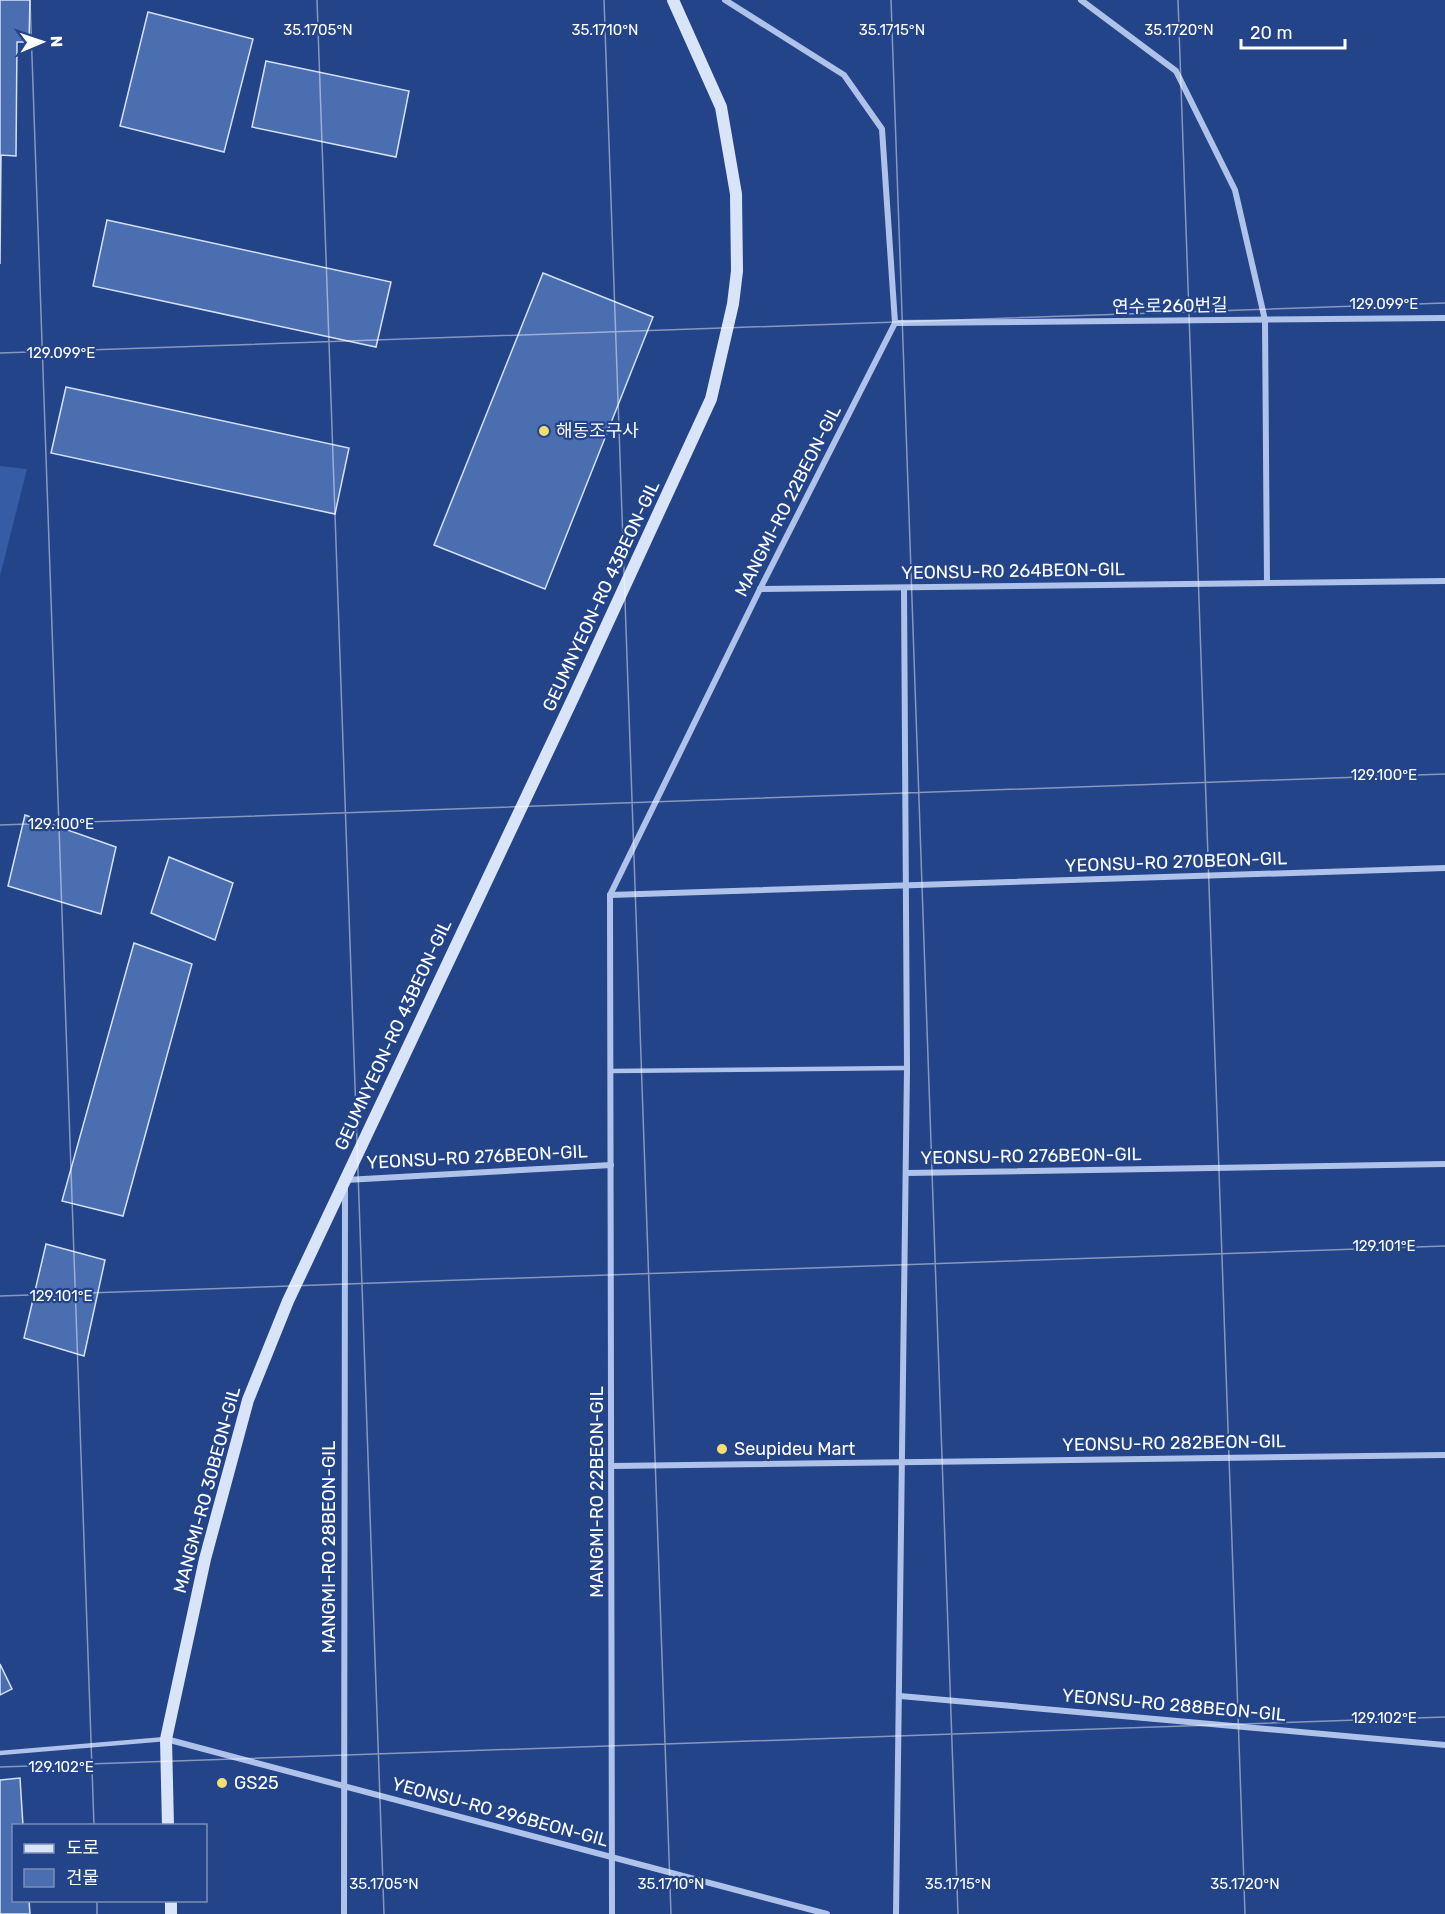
<svg xmlns="http://www.w3.org/2000/svg" width="1445" height="1914" font-family="Rubik,'Noto Sans KR',sans-serif">
	<style>
		.green { fill: #375ca6 }
		.building { fill: #4b6eb1; stroke: #d3e0f8; stroke-width: 1.5 }
		.lines { fill: none; stroke-linecap: round; stroke-linejoin: round }
		.lane { stroke: #afc3ea; stroke-width: 4.5 }
		.street { stroke: #afc3ea; stroke-width: 6 }
		.secondary { stroke: #dae4f8; stroke-width: 12 }
		.ticks { fill: none; stroke: #fff; stroke-width: 1.5; stroke-opacity: 0.45 }
		.poi-dot { fill: #f5de71; stroke: #234489; stroke-width: 2 }
		.labels { text-anchor: middle; dominant-baseline: central; stroke-width: 4.5; stroke-linejoin: round; paint-order: stroke }
		.street-label { font-size: 18px; fill: #fff; stroke: #234489 }
		.poi-label { font-size: 18px; fill: #fff; stroke: #234489; text-anchor: start }
		.ticks-label { font-size: 15px; text-anchor: middle; fill: #fff; stroke: #234489; stroke-width: 4.5; stroke-linejoin: round; paint-order: stroke }
	</style>
	<rect width="100%" height="100%" fill="#234489"/>
	<!-- green -->
	<polygon class="green" points="0,466 27,469 0,576"/>
	<!-- building -->
	<g class="building">
		<polygon points="0,0 30,0 29,42 17,42 16,156 1,155 0,264"/>
		<polygon points="148,12 253,39 224,152 120,126"/>
		<polygon points="266,61 409,91 396,157 252,127"/>
		<polygon points="107,220 391,282 376,347 93,286"/>
		<polygon points="543,273 653,317 545,589 434,545"/>
		<polygon points="66,387 349,448 335,514 51,453"/>
		<polygon points="25,815 116,847 101,914 8,886"/>
		<polygon points="169,857 233,883 215,940 151,913"/>
		<polygon points="134,943 192,964 123,1216 62,1201"/>
		<polygon points="46,1244 105,1260 84,1356 24,1338"/>
		<polygon points="0,1664 12,1689 0,1695"/>
		<polygon points="20,1778 23,1826 14,1826 14,1900 29,1900 30,1914 0,1914 0,1780"/>
	</g>
	<g class="lines">
		<!-- lane -->
		<g class="lane">
			<polyline points="611,1071 907,1068"/>
			<polyline points="0,1753 166,1739"/>
		</g>
		<!-- street -->
		<g class="street">
			<polyline points="1081,0 1176,71 1235,190 1265,320 1267,583"/>
			<polyline points="895,323 1445,318"/>
			<polyline points="760,589 1445,581"/>
			<polyline points="610,895 1445,868"/>
			<polyline points="906,1173 1445,1164"/>
			<polyline points="346,1180 611,1165"/>
			<polyline points="612,1466 1445,1455"/>
			<polyline points="900,1696 1445,1745"/>
			<polyline points="166,1739 827,1914"/>
			<polyline points="344,1914 345,1189"/>
			<polyline points="612,1914 610,895 760,589 895,323 882,129 844,75 725,0"/>
			<polyline points="896,1914 907,1068 904,588"/>
		</g>
		<!-- secondary -->
		<g class="secondary">
			<polyline points="168,1826 166,1739 205,1559 248,1400 288,1301 575,694 711,399 733,304 737,271 736,194 721,107 673,0"/>
			<polyline points="171,1900 171,1914"/>
		</g>
	</g>
	<!-- ticks -->
	<path class="ticks" d="M30,0l64,1826M317,0l67,1914M604,0l67,1914M891,0l67,1914M1178,0l67,1914M0,353l1445,-50M0,825l1445,-51M0,1296l1445,-50M0,1767l1445,-50M97,1900v14"/>
	<!-- markers -->
	<g class="poi-dot">
		<circle cx="544" cy="431" r="6"/>
		<circle cx="722" cy="1449" r="6"/>
		<circle cx="222" cy="1783" r="6"/>
	</g>
	<g class="labels">
		<!-- street labels -->
		<g class="street-label">
			<text transform="translate(1170 306) rotate(-1)">연수로260번길</text>
			<text transform="translate(788 501) rotate(-63)">MANGMI-RO 22BEON-GIL</text>
			<text transform="translate(1013 571) rotate(-1)">YEONSU-RO 264BEON-GIL</text>
			<text transform="translate(601 596) rotate(-65)">GEUMNYEON-RO 43BEON-GIL</text>
			<text transform="translate(1176 862) rotate(-2)">YEONSU-RO 270BEON-GIL</text>
			<text transform="translate(393 1035) rotate(-65)">GEUMNYEON-RO 43BEON-GIL</text>
			<text transform="translate(1031 1156) rotate(-1)">YEONSU-RO 276BEON-GIL</text>
			<text transform="translate(477 1157) rotate(-3)">YEONSU-RO 276BEON-GIL</text>
			<text transform="translate(1174 1443) rotate(-1)">YEONSU-RO 282BEON-GIL</text>
			<text transform="translate(207 1490) rotate(-75)">MANGMI-RO 30BEON-GIL</text>
			<text transform="translate(597 1492) rotate(-90)">MANGMI-RO 22BEON-GIL</text>
			<text transform="translate(329 1547) rotate(-90)">MANGMI-RO 28BEON-GIL</text>
			<text transform="translate(1174 1705) rotate(5)">YEONSU-RO 288BEON-GIL</text>
			<text transform="translate(500 1812) rotate(15)">YEONSU-RO 296BEON-GIL</text>
		</g>
		<!-- poi labels -->
		<g class="poi-label">
			<text x="556" y="431">해동조구사</text>
			<text x="734" y="1449">Seupideu Mart</text>
			<text x="234" y="1783">GS25</text>
		</g>
	</g>
	<g class="ticks-label">
		<text x="318" y="35">35.1705°N</text>
		<text x="605" y="35">35.1710°N</text>
		<text x="892" y="35">35.1715°N</text>
		<text x="1179" y="35">35.1720°N</text>
		<text x="1384" y="309">129.099°E</text>
		<text x="61" y="358">129.099°E</text>
		<text x="1384" y="780">129.100°E</text>
		<text x="61" y="829">129.100°E</text>
		<text x="1384" y="1251">129.101°E</text>
		<text x="61" y="1301">129.101°E</text>
		<text x="1384" y="1723">129.102°E</text>
		<text x="61" y="1772">129.102°E</text>
		<text x="384" y="1889">35.1705°N</text>
		<text x="671" y="1889">35.1710°N</text>
		<text x="958" y="1889">35.1715°N</text>
		<text x="1245" y="1889">35.1720°N</text>
	</g>
	<!-- legend -->
	<rect x="12" y="1824" width="195" height="78" fill="#234489" stroke="#7b8fb8" stroke-width="1.5"/>
	<rect x="24" y="1844" width="30" height="9" fill="#dae4f8" stroke="#7b8fb8" stroke-width="1.5"/>
	<text x="66" y="1854" font-size="18" fill="#ffffff">도로</text>
	<rect x="24" y="1869" width="30" height="18" fill="#4b6eb1" stroke="#7b8fb8" stroke-width="1.5"/>
	<text x="66" y="1884" font-size="18" fill="#ffffff">건물</text>
	<!-- north arrow -->
	<g transform="translate(42 42) rotate(88)" stroke="#234489" stroke-width="4.5" paint-order="stroke">
	<path d="M0-4.5L10 22L0 15L-10 22Z" fill="#ffffff"/>
	<text y="-9" font-size="16" font-weight="bold" text-anchor="middle" fill="#ffffff">N</text>
	</g>
	<!-- scale -->
	<path d="M1241 39v9h104v-9" fill="none" stroke="#ffffff" stroke-width="3"/>
	<text x="1250" y="39" font-size="18" fill="#ffffff" stroke="#234489" stroke-width="4.5" paint-order="stroke">20 m</text>
</svg>
